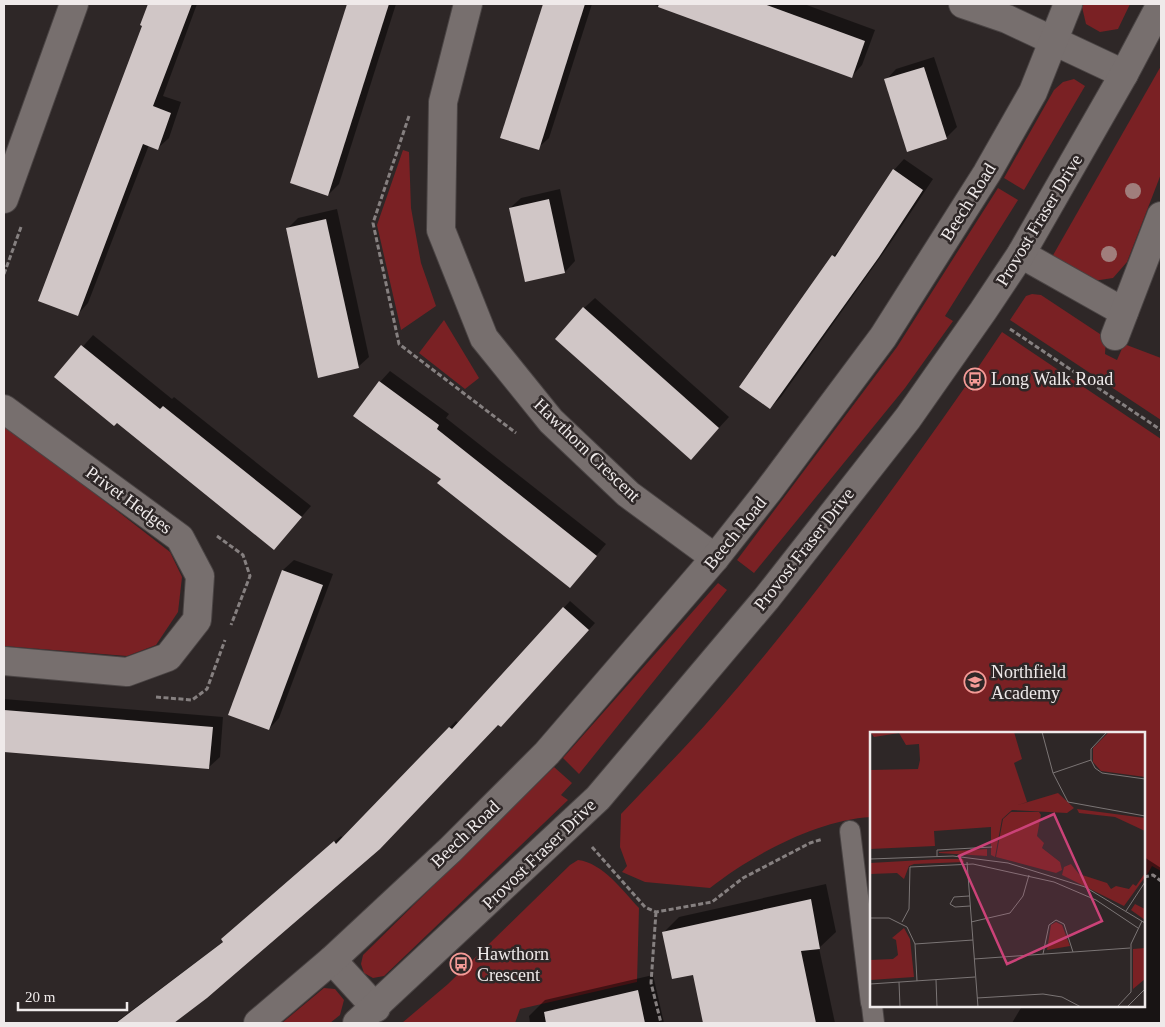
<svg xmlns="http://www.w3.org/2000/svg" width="1165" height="1027" font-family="'Times New Roman',serif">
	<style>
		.green { fill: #7a2124 }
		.shadow { fill: #0007 }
		.building { fill: #d0c6c6 }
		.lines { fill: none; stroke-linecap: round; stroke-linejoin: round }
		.lane-casing { stroke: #4a4444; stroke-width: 22 }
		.street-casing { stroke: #4a4444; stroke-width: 30 }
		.secondary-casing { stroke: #4a4444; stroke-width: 30 }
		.path { stroke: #868080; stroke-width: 3; stroke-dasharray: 5 2.5; stroke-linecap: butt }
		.lane { stroke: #776f6e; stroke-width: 20 }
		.street { stroke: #776f6e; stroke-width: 28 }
		.secondary { stroke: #776f6e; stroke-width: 28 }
		.tree { fill: #a07e7c }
		.labels { text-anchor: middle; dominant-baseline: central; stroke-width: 5; stroke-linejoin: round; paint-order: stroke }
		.street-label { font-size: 18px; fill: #efeaea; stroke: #2e2727 }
		.poi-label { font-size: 18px; fill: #efeaea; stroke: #2e2727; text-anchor: start }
		.inset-road { fill: none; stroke: #7b7575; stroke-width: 1 }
		.view { fill: #cb4278; fill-opacity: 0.15; stroke: #cb4278; stroke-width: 2.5 }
		.inset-edge { fill: none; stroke: #efeaea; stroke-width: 2.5 }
	</style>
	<rect width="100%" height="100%" fill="#2e2727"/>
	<!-- green -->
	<g class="green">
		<polygon points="1084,4 1130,4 1118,29 1100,32 1086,24 1082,7"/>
		<polygon points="1161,66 1161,174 1127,262 1113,278 1093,281 1052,257"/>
		<polygon points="1074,79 1085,86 1024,190 1004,178 1054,90 1063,82"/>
		<polygon points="403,150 409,152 411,208 421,263 436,306 401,330 377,225"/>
		<polygon points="998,188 1018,200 945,316 953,321 905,388 754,573 737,560 897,347"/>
		<polygon points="1032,294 1041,295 1106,338 1105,354 1117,360 1124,344 1161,358 1161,420 1010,320 1026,296"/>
		<polygon points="444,320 479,378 465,389 419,353"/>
		<path d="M1002,332l159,107v432l-9,-5 -5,9 -3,-2v-140h-273v84c-54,3 -119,38 -161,71l-65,-6 -23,-10 5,-6 -7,-19 1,-33c31,-33 63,-65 93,-99 91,-104 172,-215 251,-328l7,4 11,-17 -6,-5z"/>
		<polygon points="4,423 170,552 182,577 178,612 156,645 127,656 4,646"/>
		<polygon points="718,583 727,590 579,774 563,758"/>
		<polygon points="554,767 572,783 561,795 568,800 384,976 373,978 364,973 361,964 363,955"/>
		<path d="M578,860c25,3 45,31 61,48l-2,74 -117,27 -5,14h-113l46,-39 122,-119z"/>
		<polygon points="324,988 335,989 344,1000 340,1015 330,1023 282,1023"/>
	</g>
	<!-- shadow -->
	<g class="shadow">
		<polygon points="149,4 197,4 163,96 181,102 169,138 158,148 149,145 88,303 78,314 143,26 141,25"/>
		<polygon points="348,4 396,4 339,184 328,195 291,183"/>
		<polygon points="544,4 592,4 549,138 538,148 502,137"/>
		<polygon points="652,4 804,4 875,30 862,65 852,76"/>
		<polygon points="934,57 957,127 946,138 886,80 896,69"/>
		<polygon points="904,159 933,179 889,245 781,397 770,408 833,256 844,245 894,170"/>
		<polygon points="560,189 575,261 565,272 510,208 521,198"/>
		<polygon points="337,209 369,357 358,367 287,229 298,218"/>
		<polygon points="595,298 729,417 691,458 584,308"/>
		<polygon points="93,335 172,399 174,397 311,506 274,549 117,422 56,377"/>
		<polygon points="390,371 449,414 446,418 606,544 570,587 380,382"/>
		<polygon points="294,560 333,574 279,718 269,729 230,714 283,570"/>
		<polygon points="570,601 595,623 507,719 499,724 206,997 172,1023 115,1023 224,941 229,933 341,836 343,838 456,721 459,724"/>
		<polygon points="4,699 223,717 220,757 209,767 4,751"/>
		<polygon points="1144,857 1161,868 1161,1023 1012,1023 1022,1006 1144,1006"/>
		<polygon points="826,884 836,932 819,948 835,1023 704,1023 694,973 664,932 679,917"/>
		<polygon points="653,975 664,1023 530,1023 529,1016 545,1000"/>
	</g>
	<!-- building -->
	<g class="building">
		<polygon points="148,4 192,4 153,106 171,113 158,150 143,144 78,316 38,301 142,26 140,25"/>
		<polygon points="347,4 389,4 328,196 290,183"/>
		<polygon points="543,4 585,4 539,150 500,138"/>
		<polygon points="659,4 764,4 865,41 852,78 658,7"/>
		<polygon points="924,67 947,139 907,152 884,79"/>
		<polygon points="893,169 923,190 879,257 770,409 739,387 832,255 835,257"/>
		<polygon points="549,199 565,273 525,282 509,208"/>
		<polygon points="326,219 359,368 318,378 286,228"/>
		<polygon points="583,307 719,428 691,460 555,339"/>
		<polygon points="81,345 160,409 163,406 302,517 274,550 117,423 114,426 54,377"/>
		<polygon points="379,381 439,425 437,429 597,556 570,588 437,483 441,479 353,416"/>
		<polygon points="282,570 323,585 269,730 228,715"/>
		<polygon points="563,607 589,630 501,727 498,725 380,849 207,998 174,1023 116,1023 223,942 221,939 334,841 336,844 449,727 452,729"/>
		<polygon points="4,710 213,727 209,769 4,752"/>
		<polygon points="811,899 820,949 801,951 816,1023 703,1023 693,975 672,979 662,932"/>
		<polygon points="638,990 645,1023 546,1023 544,1012"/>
	</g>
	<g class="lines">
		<!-- lane casing -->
		<g class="lane-casing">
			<g id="lane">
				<polyline points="850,831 871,1003"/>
				<polyline points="872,1006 874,1023"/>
			</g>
		</g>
		<!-- street casing -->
		<g class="street-casing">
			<g id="street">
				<polyline points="468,4 443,102 441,230 484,338 551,421 628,494 715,558"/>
				<polyline points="963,4 1007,19 1124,74"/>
				<polyline points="4,199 74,4"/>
				<polyline points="1021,254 1124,312"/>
				<polyline points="1115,336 1161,216"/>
				<polyline points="4,409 180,538 200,576 197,620 168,657 127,672 4,661"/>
				<polyline points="332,960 376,1008"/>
				<polyline points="258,1023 332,960 450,850 547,753 715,558 768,491 883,337 987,173 1033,92 1068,4"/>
			</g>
		</g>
		<!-- secondary casing -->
		<g class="secondary-casing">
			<polyline id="secondary" points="357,1023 598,798 766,599 908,418 983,311 1021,254 1124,74 1161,4"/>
		</g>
		<!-- path -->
		<g class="path">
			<polyline points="409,116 373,223 399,344 516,433"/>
			<polyline points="4,274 21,227"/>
			<polyline points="1010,329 1161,430"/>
			<polyline points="217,536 243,555 250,576 231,625"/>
			<polyline points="156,697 192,700 207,689 225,640"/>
			<polyline points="592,847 645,907 656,912 712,902 743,878 810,843 823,839"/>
			<polyline points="1144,877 1153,875 1161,881"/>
			<polyline points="656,912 651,983 661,1023"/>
		</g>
		<!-- lane -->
		<use href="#lane" class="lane"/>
		<!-- street -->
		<use href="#street" class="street"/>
		<!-- secondary -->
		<use href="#secondary" class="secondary"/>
	</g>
	<!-- trees -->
	<g class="tree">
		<circle cx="1133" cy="191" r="8"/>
		<circle cx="1109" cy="254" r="8"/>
	</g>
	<!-- icons -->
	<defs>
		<g id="bus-ring" transform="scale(1.125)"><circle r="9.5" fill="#2e2727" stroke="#f59b97" stroke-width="1.5"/><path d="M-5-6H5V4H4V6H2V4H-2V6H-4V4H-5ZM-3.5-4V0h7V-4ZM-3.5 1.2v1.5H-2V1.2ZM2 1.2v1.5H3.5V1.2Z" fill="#f59b97"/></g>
		<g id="school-ring" transform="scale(1.125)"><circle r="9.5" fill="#2e2727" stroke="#f59b97" stroke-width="1.5"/><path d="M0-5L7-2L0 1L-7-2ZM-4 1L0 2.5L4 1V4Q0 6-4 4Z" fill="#f59b97"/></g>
	</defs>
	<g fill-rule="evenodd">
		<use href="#bus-ring" x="975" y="379"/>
		<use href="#school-ring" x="975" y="682"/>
		<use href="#bus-ring" x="461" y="964"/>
	</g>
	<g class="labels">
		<!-- street labels -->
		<g class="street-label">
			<text transform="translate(968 202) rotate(-58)">Beech Road</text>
			<text transform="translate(1039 220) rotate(-59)">Provost Fraser Drive</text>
			<text transform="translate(587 450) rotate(44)">Hawthorn Crescent</text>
			<text transform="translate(129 500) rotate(36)">Privet Hedges</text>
			<text transform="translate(735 533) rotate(-51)">Beech Road</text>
			<text transform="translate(804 549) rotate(-52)">Provost Fraser Drive</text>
			<text transform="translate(465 834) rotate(-44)">Beech Road</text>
			<text transform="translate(539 854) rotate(-44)">Provost Fraser Drive</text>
		</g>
		<!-- poi labels -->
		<g class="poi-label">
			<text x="991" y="379">Long Walk Road</text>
			<text x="991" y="672">Northfield<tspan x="991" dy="21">Academy</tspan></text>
			<text x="477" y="954">Hawthorn<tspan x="477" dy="21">Crescent</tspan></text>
		</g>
	</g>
	<!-- overview -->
	<g transform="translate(870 732)">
		<rect width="275" height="275" fill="#2e2727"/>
		<path d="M0,0h144l8,27 -8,4 13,39 -9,3 40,-12 16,15 -7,5 -55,-3 -10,9 -7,38 -4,-2v-28l-57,4 1,15 -65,3v-79l48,-1 2,-9 -1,-16 -13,1 -7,-12 -25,4zM239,0h36v45l-44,-6 -8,-9v-14zM207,77l68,9v13l-30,-14 -36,-4zM141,80h28l2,3 -4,21 7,7 -2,5 18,14 2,8 -6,3 -60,-16 7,-38zM117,117v7l-48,-3v-1zM70,127h23l1,3 -50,2 -5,2 -5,13 -7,-6 -27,1v-11zM201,132l8,10 28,9 4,6 5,-3 13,3 4,-5 3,2 9,-13v4l-21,29 -62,-31 2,-8zM265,172l10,5v11l-14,-10zM186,190l6,3 8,21 -23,4 4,-25zM34,196l6,11 4,38 -44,3v-20l23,-1 5,-4 -2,-15 -4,-2zM275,216v31l-12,10v-40z" fill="#7a2124"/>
		<path class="inset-road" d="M172,0l11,41 15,29 77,14M237,0l-16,17v11l4,8 7,5 43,6M183,41l38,-13M67,124v-6l55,-3M0,127l83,-3 55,7 77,24 60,36M97,130l11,145M99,164l-15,1 -4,7 5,3 15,-1M256,179l19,-29M0,186h19l18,9 8,17 2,37M32,190l7,-13 1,-42 63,-3 81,18 42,18 42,28M101,190l39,-9 13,-17 6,-21M45,212l58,-4M173,222l6,-29 7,-5 8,4 9,28M104,227l156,-11M66,248l1,27M29,250l1,25M0,252l105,-7M107,266l66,-4 19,3 19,10M247,275l14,-15v-48l11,-23M257,275l18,-18"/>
		<path class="view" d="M184,82l48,107 -95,43 -48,-108z"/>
		<rect width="275" height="275" class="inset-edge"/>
	</g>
	<!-- border -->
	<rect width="1165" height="1027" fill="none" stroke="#efeaea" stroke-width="10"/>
	<!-- scale -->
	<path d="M18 1002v8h109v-8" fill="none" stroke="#efeaea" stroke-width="2.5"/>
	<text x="25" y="1002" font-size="15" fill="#efeaea" stroke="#2e2727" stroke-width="4" paint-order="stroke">20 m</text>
</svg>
